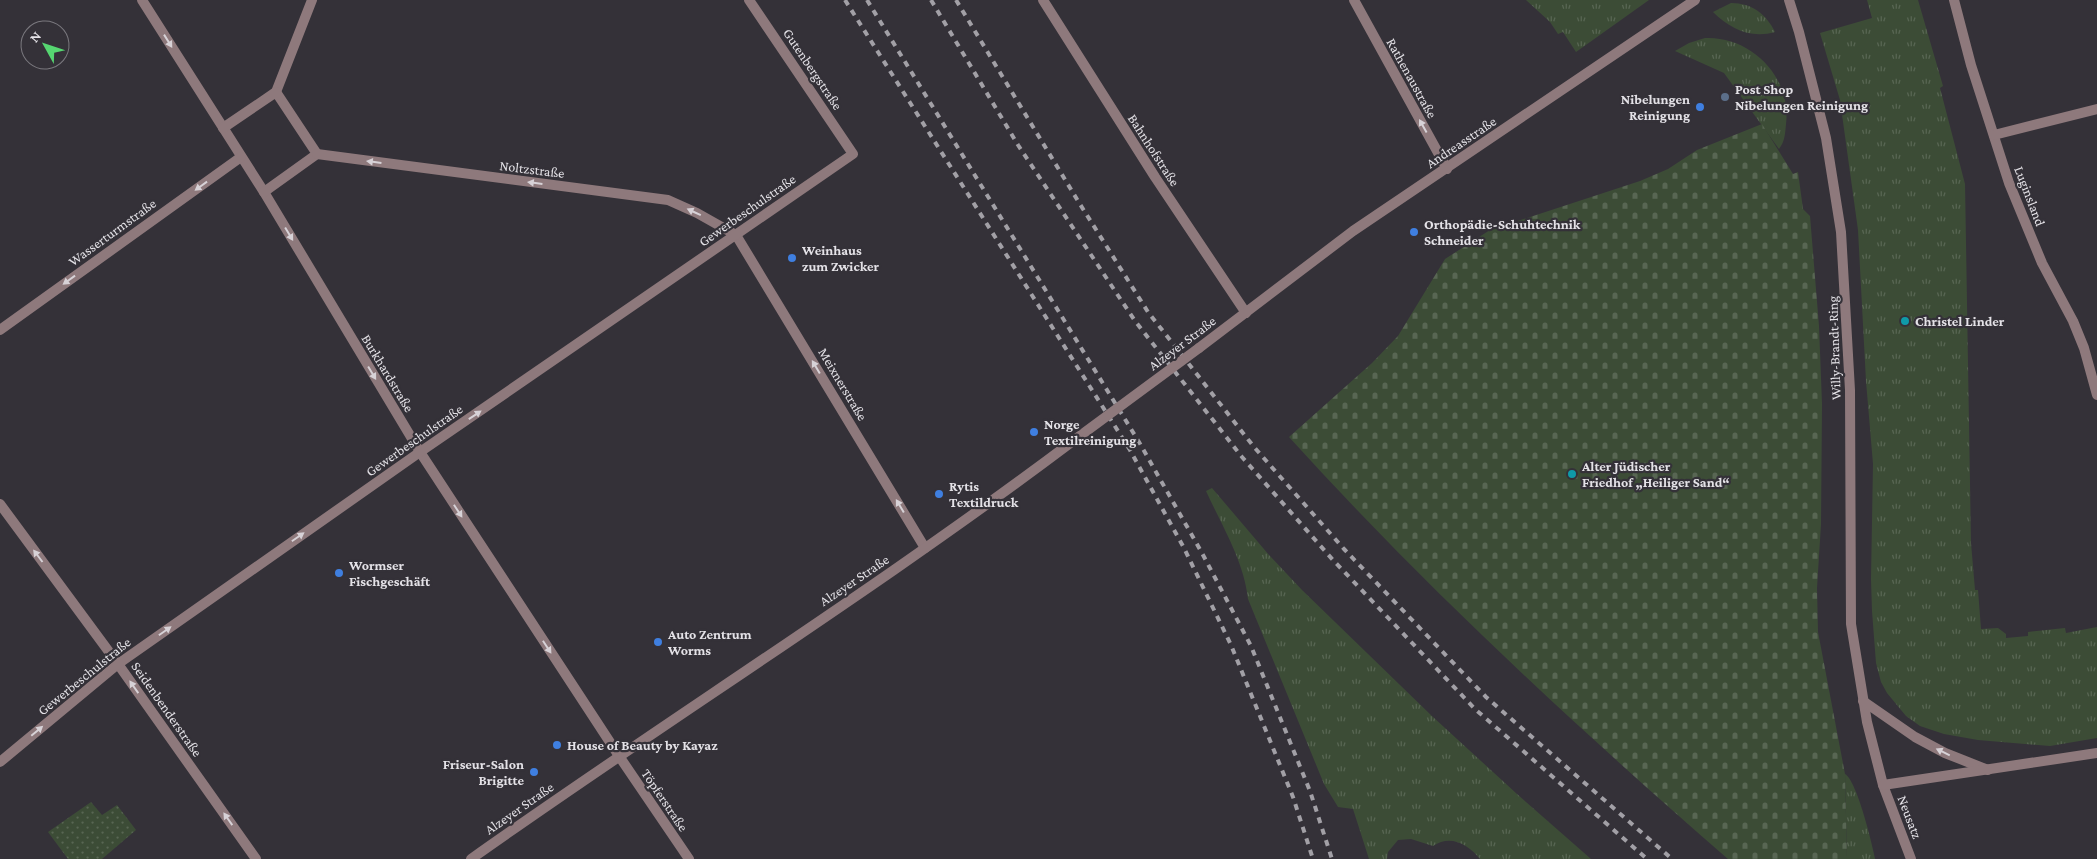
<svg xmlns="http://www.w3.org/2000/svg" width="2097" height="859" font-family="'Crimson Pro',serif">
	<style>
		.grass { fill: url(#grass-tufts) }
		.cemetery { fill: url(#cemetery-stones) }
		.garden { fill: url(#garden-dots) }
		.lines { fill: none; stroke-linecap: round; stroke-linejoin: round }
		.minor { stroke: #8e797c; stroke-width: 10 }
		.tertiary { stroke: #8e797c; stroke-width: 10 }
		.rail { stroke: #a2a0a6; stroke-width: 4; stroke-dasharray: 6 6; stroke-linecap: butt }
		.tertiary-bridge { stroke: #8e797c; stroke-width: 10 }
		.oneway { fill: #d7d2d7 }
		.service-dot { fill: #5c6f8a; stroke: #343138; stroke-width: 2 }
		.shop-dot { fill: #3f7fe0; stroke: #343138; stroke-width: 2 }
		.culture-dot { fill: #0f9aa8; stroke: #343138; stroke-width: 2 }
		.labels { text-anchor: middle; dominant-baseline: central; stroke-width: 4.5; stroke-linejoin: round; paint-order: stroke }
		.street-label { font-size: 14px; fill: #e4e2e7; stroke: #343138 }
		.poi-label { font-size: 14px; font-weight: bold; fill: #e4e2e7; stroke: #343138; text-anchor: start }
	</style>
	<defs>
		<pattern id="grass-tufts" width="24" height="20" patternUnits="userSpaceOnUse" patternTransform="scale(1.25)"><rect width="24" height="20" fill="#3c4c36"/><path d="M3 7l-1-3M5 7V3M7 7l1-3M15 17l-1-3M17 17v-4M19 17l1-3" fill="none" stroke="#586653"/></pattern>
		<pattern id="cemetery-stones" width="16" height="16" patternUnits="userSpaceOnUse" patternTransform="scale(1.25)"><rect width="16" height="16" fill="#3c4c36"/><path d="M2 7V4a2 2 0 0 1 4 0v3zM10 15v-3a2 2 0 0 1 4 0v3z" fill="#586653"/></pattern>
		<pattern id="garden-dots" width="8" height="8" patternUnits="userSpaceOnUse" patternTransform="scale(1.25)"><rect width="8" height="8" fill="#3c4c36"/><path d="M2 2h.1M6 6h.1" fill="none" stroke="#586653" stroke-width="1.8" stroke-linecap="round"/></pattern>
	</defs>
	<rect width="100%" height="100%" fill="#343138"/>
	<!-- grass -->
	<g class="grass">
		<polygon points="1526,0 1649,0 1576,52 1563,32 1558,34 1550,22"/>
		<polygon points="1867,0 1918,0 1943,86 1940,88 1965,184 1971,543 1975,590 1978,590 1981,629 1998,628 2006,634 2006,638 2028,636 2028,632 2065,628 2066,633 2097,627 2097,738 2050,746 1978,740 1944,734 1920,726 1906,716 1887,693 1881,682 1876,663 1872,611 1871,579 1873,464 1866,381 1858,230 1840,100 1820,33 1872,18"/>
		<path d="M1731,3c21,0 35,11 44,29 -24,7 -45,-3 -62,-20z"/>
		<path d="M1705,38c46,-2 87,39 81,86 -1,10 -1,17 -7,25l-55,-76 -49,-22 14,-8z"/>
		<path d="M1212,488l57,67 33,35 131,127 84,77 74,65h-111c-12,-15 -30,-25 -47,-13l-22,-7 -13,1 -10,12 -1,7h-18l-16,-50 -15,-2 -14,-23 -76,-185c-4,-38 -26,-73 -42,-108z"/>
		<path d="M1845,774c12,7 27,70 30,85h-28z"/>
	</g>
	<!-- cemetery -->
	<path class="cemetery" d="M1762,124l31,50 5,-2 5,37 7,7 9,110 3,78 -1,120 -4,64 1,44 27,142 2,85h-119c-153,-133 -302,-271 -439,-422l83,-74 26,-27 47,-77 45,-29 150,-49 28,-12 29,-19z"/>
	<!-- garden -->
	<polygon class="garden" points="91,802 102,815 117,805 136,830 102,859 68,859 48,832"/>
	<g class="lines">
		<!-- minor -->
		<g class="minor">
			<polyline points="142,0 264,192 420,452 619,756 689,859"/>
			<polyline points="1354,0 1447,169"/>
			<polyline points="1954,0 1971,65 2009,183 2042,263 2073,321 2084,348 2097,395"/>
			<polyline points="276,92 312,0"/>
			<polyline points="223,128 276,92 317,154 264,192"/>
			<polyline points="1994,135 2097,109"/>
			<polyline points="317,154 668,200 697,213 736,235 925,548"/>
			<polyline points="0,330 241,157"/>
			<polyline points="0,504 118,664 256,859"/>
			<polyline points="0,762 118,664 420,452 853,154 749,0"/>
		</g>
		<!-- tertiary -->
		<g class="tertiary">
			<polyline points="1043,0 1155,177 1246,313"/>
			<polyline points="1789,0 1799,32 1826,138 1841,232 1850,390 1851,624 1867,722 1883,785 1911,859"/>
			<polyline points="1199,348 1353,231 1695,0"/>
			<polyline points="1863,701 1915,737 1945,753 1988,770"/>
			<polyline points="1883,785 2097,753"/>
			<path d="M471,859c199,-141 407,-271 602,-418"/>
		</g>
		<!-- rail -->
		<g class="rail">
			<polyline points="845,0 1130,450 1184,548 1231,645 1293,797 1313,859"/>
			<polyline points="867,0 1139,442 1202,553 1251,646 1310,791 1332,859"/>
			<polyline points="931,0 1018,145 1135,321 1242,457 1333,560 1475,709 1647,859"/>
			<polyline points="956,0 1078,201 1148,312 1254,447 1344,549 1486,697 1672,859"/>
		</g>
		<!-- tertiary-bridge -->
		<polyline class="tertiary-bridge" points="1073,441 1199,348"/>
	</g>
	<!-- one-way arrows -->
	<defs><path id="oneway-solid" d="M-6-.8H1V-3.2L6.5 0L1 3.2V.8H-6Z" transform="scale(1.25)"/></defs>
	<g class="oneway">
		<use href="#oneway-solid" transform="translate(168 41) rotate(58)"/>
		<use href="#oneway-solid" transform="translate(1423 126) rotate(-119)"/>
		<use href="#oneway-solid" transform="translate(374 162) rotate(-173)"/>
		<use href="#oneway-solid" transform="translate(535 183) rotate(-173)"/>
		<use href="#oneway-solid" transform="translate(201 186) rotate(144)"/>
		<use href="#oneway-solid" transform="translate(694 212) rotate(-155)"/>
		<use href="#oneway-solid" transform="translate(289 234) rotate(59)"/>
		<use href="#oneway-solid" transform="translate(69 280) rotate(144)"/>
		<use href="#oneway-solid" transform="translate(816 367) rotate(-121)"/>
		<use href="#oneway-solid" transform="translate(372 373) rotate(59)"/>
		<use href="#oneway-solid" transform="translate(475 415) rotate(-34)"/>
		<use href="#oneway-solid" transform="translate(900 506) rotate(-121)"/>
		<use href="#oneway-solid" transform="translate(458 511) rotate(57)"/>
		<use href="#oneway-solid" transform="translate(298 537) rotate(-35)"/>
		<use href="#oneway-solid" transform="translate(38 556) rotate(-127)"/>
		<use href="#oneway-solid" transform="translate(165 631) rotate(-35)"/>
		<use href="#oneway-solid" transform="translate(547 647) rotate(57)"/>
		<use href="#oneway-solid" transform="translate(134 687) rotate(-125)"/>
		<use href="#oneway-solid" transform="translate(37 731) rotate(-40)"/>
		<use href="#oneway-solid" transform="translate(1943 752) rotate(-154)"/>
		<use href="#oneway-solid" transform="translate(228 819) rotate(-125)"/>
	</g>
	<!-- markers -->
	<circle class="service-dot" cx="1725" cy="97" r="5"/>
	<g class="shop-dot">
		<circle cx="1700" cy="107" r="5"/>
		<circle cx="1414" cy="232" r="5"/>
		<circle cx="792" cy="258" r="5"/>
		<circle cx="1034" cy="432" r="5"/>
		<circle cx="939" cy="494" r="5"/>
		<circle cx="339" cy="573" r="5"/>
		<circle cx="658" cy="642" r="5"/>
		<circle cx="557" cy="745" r="5"/>
		<circle cx="534" cy="772" r="5"/>
	</g>
	<g class="culture-dot">
		<circle cx="1905" cy="321" r="5"/>
		<circle cx="1572" cy="474" r="5"/>
	</g>
	<g class="labels">
		<!-- street labels -->
		<g class="street-label">
			<text transform="translate(813 69) rotate(56)">Gutenbergstraße</text>
			<text transform="translate(1412 78) rotate(61)">Rathenaustraße</text>
			<text transform="translate(1461 142) rotate(-34)">Andreasstraße</text>
			<text transform="translate(1154 150) rotate(57)">Bahnhofstraße</text>
			<text transform="translate(532 169) rotate(7)">Noltzstraße</text>
			<text transform="translate(2030 196) rotate(69)">Luginsland</text>
			<text transform="translate(747 210) rotate(-35)">Gewerbeschulstraße</text>
			<text transform="translate(112 232) rotate(-36)">Wasserturmstraße</text>
			<text transform="translate(1182 343) rotate(-37)">Alzeyer Straße</text>
			<text transform="translate(1834 348) rotate(-92)">Willy-Brandt-Ring</text>
			<text transform="translate(388 373) rotate(59)">Burkhardstraße</text>
			<text transform="translate(843 384) rotate(59)">Meixnerstraße</text>
			<text transform="translate(414 440) rotate(-35)">Gewerbeschulstraße</text>
			<text transform="translate(854 580) rotate(-34)">Alzeyer Straße</text>
			<text transform="translate(84 676) rotate(-39)">Gewerbeschulstraße</text>
			<text transform="translate(167 709) rotate(55)">Seidenbenderstraße</text>
			<text transform="translate(665 800) rotate(56)">Töpferstraße</text>
			<text transform="translate(519 808) rotate(-35)">Alzeyer Straße</text>
			<text transform="translate(1910 817) rotate(69)">Neusatz</text>
		</g>
		<!-- poi labels -->
		<g class="poi-label">
			<text x="1735" y="89">Post Shop<tspan x="1735" dy="16">Nibelungen Reinigung</tspan></text>
			<text x="1690" y="99" text-anchor="end">Nibelungen<tspan x="1690" dy="16">Reinigung</tspan></text>
			<text x="1424" y="224">Orthopädie-Schuhtechnik<tspan x="1424" dy="16">Schneider</tspan></text>
			<text x="802" y="250">Weinhaus<tspan x="802" dy="16">zum Zwicker</tspan></text>
			<text x="1915" y="321">Christel Linder</text>
			<text x="1044" y="424">Norge<tspan x="1044" dy="16">Textilreinigung</tspan></text>
			<text x="1582" y="466">Alter Jüdischer<tspan x="1582" dy="16">Friedhof „Heiliger Sand“</tspan></text>
			<text x="949" y="486">Rytis<tspan x="949" dy="16">Textildruck</tspan></text>
			<text x="349" y="565">Wormser<tspan x="349" dy="16">Fischgeschäft</tspan></text>
			<text x="668" y="634">Auto Zentrum<tspan x="668" dy="16">Worms</tspan></text>
			<text x="567" y="745">House of Beauty by Kayaz</text>
			<text x="524" y="764" text-anchor="end">Friseur-Salon<tspan x="524" dy="16">Brigitte</tspan></text>
		</g>
	</g>
	<!-- north arrow -->
	<g transform="translate(45 45) rotate(310)"><circle r="24" fill="#343138" stroke="#7a787e"/>
	<path d="M0-4L9 19L0 12L-9 19Z" fill="#56d671"/>
	<text y="-8" font-size="14" font-weight="bold" text-anchor="middle" fill="#e4e2e7">N</text>
	</g>
</svg>
